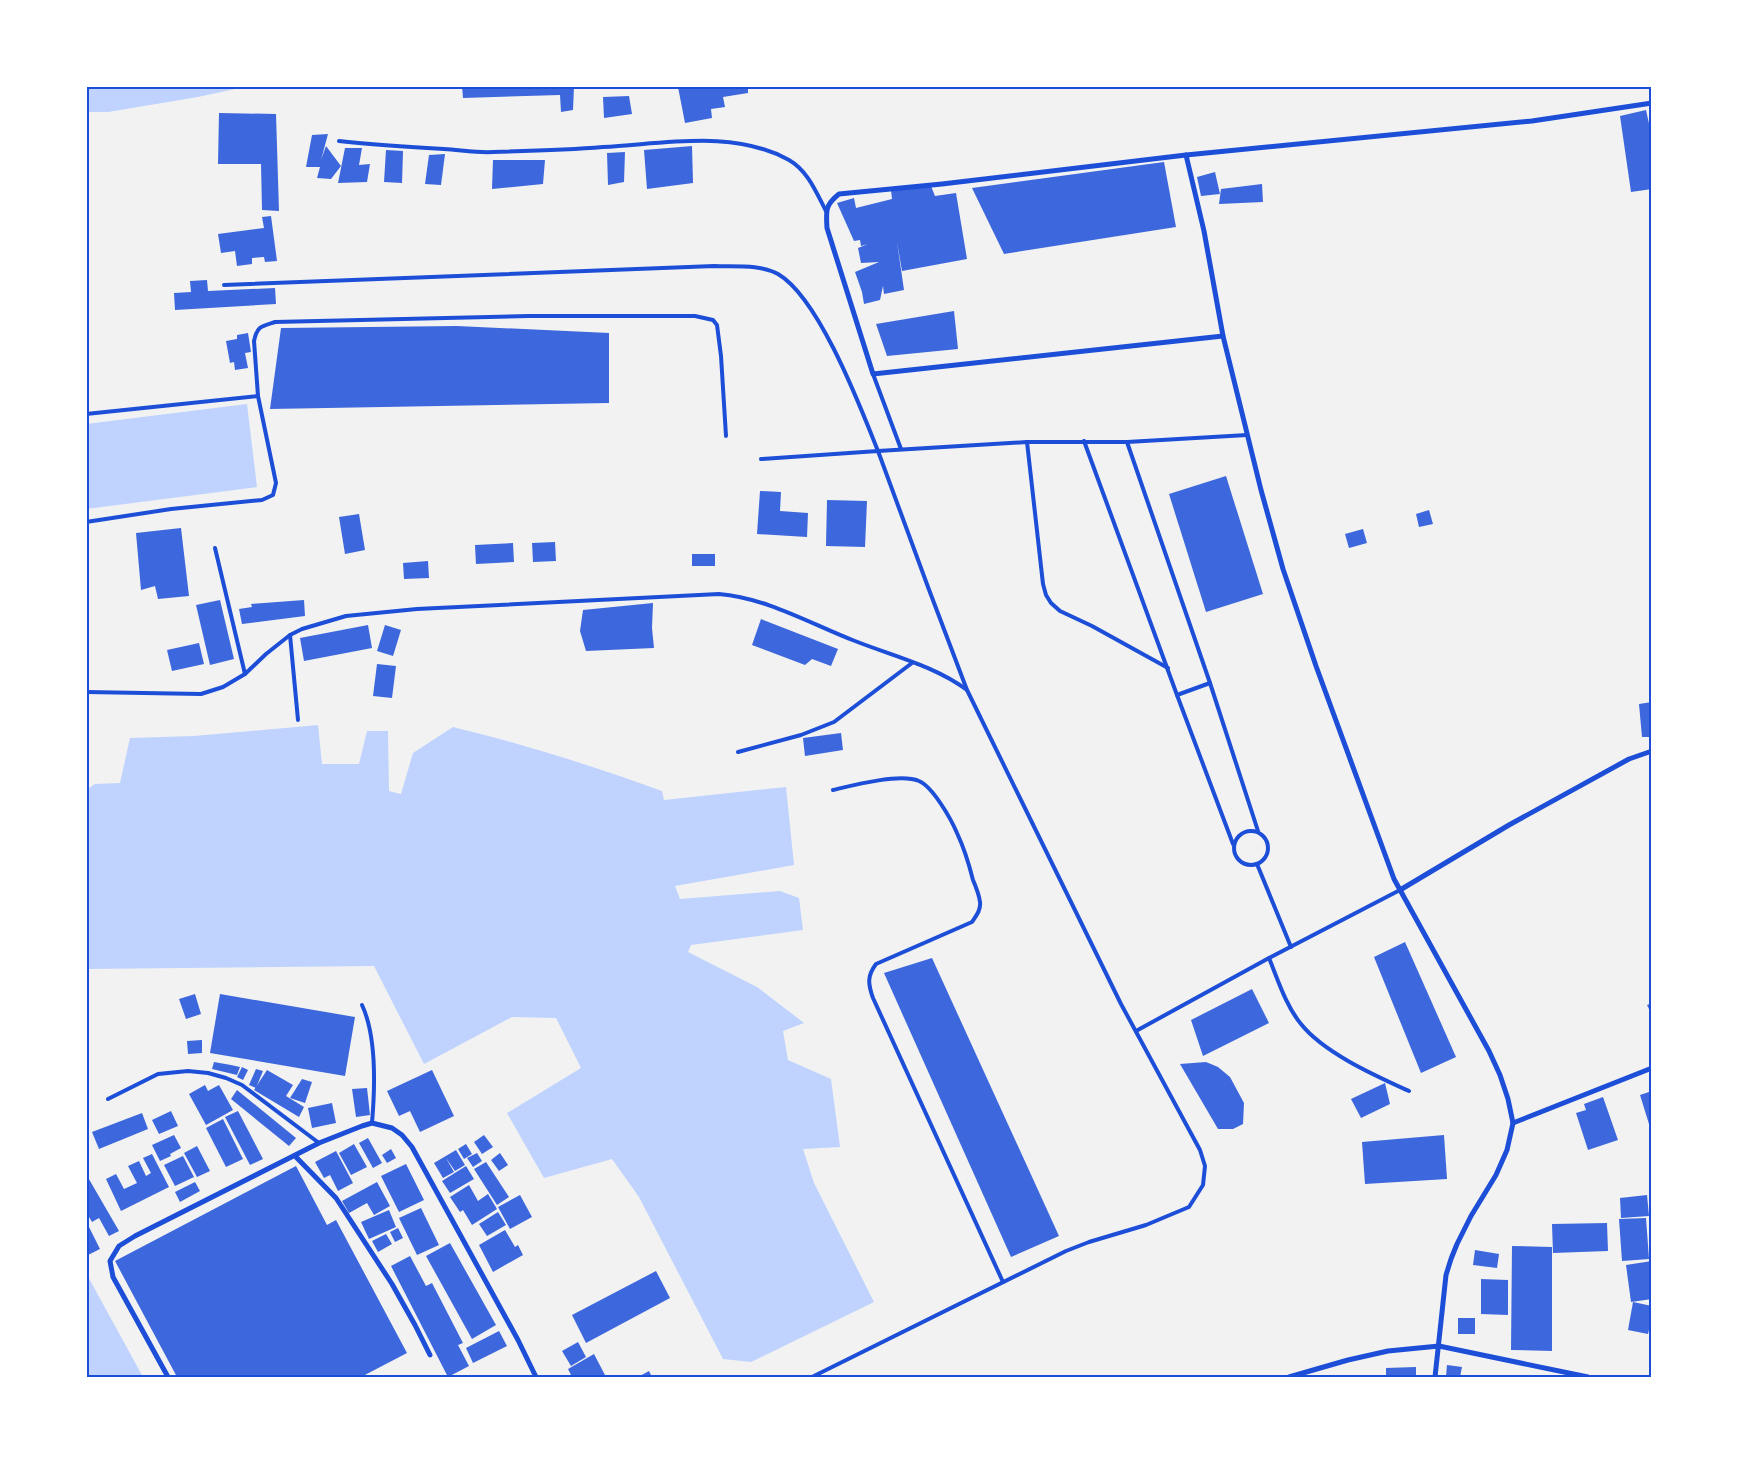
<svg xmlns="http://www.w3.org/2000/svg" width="1738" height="1463" font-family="Rubik,sans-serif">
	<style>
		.water { fill: #bfd3fe }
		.building { fill: #3d67dc }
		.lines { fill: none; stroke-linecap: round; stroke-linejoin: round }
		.service { stroke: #1d4ed8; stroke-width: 4 }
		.minor { stroke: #1d4ed8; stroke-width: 5 }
		.neatline { fill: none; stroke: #1d4ed8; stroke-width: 2 }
	</style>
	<rect width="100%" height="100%" fill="#f2f2f2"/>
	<!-- water -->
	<g class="water">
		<polygon points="86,86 249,86 198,97 108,112 86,112"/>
		<polygon points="247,404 257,487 86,509 86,424"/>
		<path d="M318,725l4,39h37l8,-33h21l1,60 12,3 12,-41 40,-26c71,17 140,39 209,64l2,9 122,-13 8,78 -119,21 5,13 100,-8 19,7 4,32 -112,15 -3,7 69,35 47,36 -21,8 5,29 43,19 9,68 -37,2 11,34 60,119 -123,60 -28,-3 -84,-162 -27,-38 -68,19 -37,-65 74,-45 -25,-50 -44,-1 -88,47 -50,-98 -288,3v-179l9,-6 25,-1 10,-45 64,-2z"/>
		<polygon points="86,1273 143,1377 86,1377"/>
	</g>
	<!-- building -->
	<g class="building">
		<polygon points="462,86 574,86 573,110 561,112 560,95 463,98"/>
		<polygon points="748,86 748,93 723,97 725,107 711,109 712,118 685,123 678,87"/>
		<polygon points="629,96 632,114 604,118 603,97"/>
		<polygon points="1646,110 1652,137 1652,189 1631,192 1620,116"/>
		<polygon points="219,113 276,114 279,211 262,210 261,164 218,164"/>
		<polygon points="328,134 321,160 326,146 341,166 331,179 317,178 320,167 306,167 312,135"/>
		<polygon points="692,146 693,183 647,189 644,150"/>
		<polygon points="345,148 362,148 359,165 370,164 367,182 338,183"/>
		<polygon points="386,150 403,151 402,183 384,182"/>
		<polygon points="625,152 624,182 608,185 607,153"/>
		<polygon points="445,154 441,185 425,184 429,155"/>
		<polygon points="493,160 545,160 543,184 492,189"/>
		<polygon points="1164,162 1176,227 1004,254 972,188"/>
		<polygon points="1215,172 1220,194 1201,196 1197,177"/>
		<polygon points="1262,184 1263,202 1219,204 1221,189"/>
		<polygon points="931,186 935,196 956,193 967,259 902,271 897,242 904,290 884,294 883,286 880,300 864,304 862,292 855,272 879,262 861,263 858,248 868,244 861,246 860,240 854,241 837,203 854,198 856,208 892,199 891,190"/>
		<polygon points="271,216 277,261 265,262 264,257 252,258 252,264 237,266 235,251 221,253 218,234 264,228 262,217"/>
		<polygon points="207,280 208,291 275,288 276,304 175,310 174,293 191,292 190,281"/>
		<polygon points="954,311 958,349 887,356 876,324"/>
		<polygon points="457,326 609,333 609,403 270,409 281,328"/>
		<polygon points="248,333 251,352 245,353 248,368 235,370 234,362 230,363 226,341 237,339 237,335"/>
		<polygon points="1226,476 1263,594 1206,612 1169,494"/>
		<polygon points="760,491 781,492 780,511 808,513 807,537 757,534"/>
		<polygon points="827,500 867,501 865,547 826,546"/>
		<polygon points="1429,510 1433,524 1419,527 1416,514"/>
		<polygon points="359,514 365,550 345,554 339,517"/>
		<polygon points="181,528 189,596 158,599 155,586 141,590 136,533"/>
		<polygon points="1363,529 1367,543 1349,548 1345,534"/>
		<polygon points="555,542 556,561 533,562 532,543"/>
		<polygon points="513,543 514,562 476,564 475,545"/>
		<rect x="692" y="554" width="23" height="12"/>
		<polygon points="428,561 429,578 404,579 403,563"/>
		<polygon points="220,600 234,659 210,665 196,605"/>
		<polygon points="304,600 305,616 242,624 239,609 252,607 251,604"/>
		<polygon points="653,603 652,628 654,648 586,651 580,631 583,610"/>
		<polygon points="761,619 838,649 831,666 812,659 805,665 752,645"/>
		<polygon points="368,625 372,648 304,661 300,638"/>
		<polygon points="385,625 401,630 393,656 377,651"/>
		<polygon points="199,643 204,664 172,671 167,650"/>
		<polygon points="377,664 396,666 392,698 373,696"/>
		<polygon points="1652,702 1652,737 1642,737 1639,704"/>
		<polygon points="841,733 843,750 805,756 803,738"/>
		<polygon points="1405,942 1456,1057 1421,1073 1374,957"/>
		<polygon points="932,958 1059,1236 1011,1257 884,973"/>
		<polygon points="1252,989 1269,1023 1203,1056 1191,1020"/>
		<polygon points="195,994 201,1014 186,1019 179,999"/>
		<polygon points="220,994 355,1017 345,1076 210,1053"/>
		<polygon points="1652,1003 1652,1015 1647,1005"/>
		<polygon points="202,1040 202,1053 188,1054 187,1041"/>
		<polygon points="214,1062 231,1065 240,1067 237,1075 212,1069"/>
		<polygon points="1206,1062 1218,1067 1230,1077 1244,1103 1243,1124 1233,1129 1218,1129 1180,1064"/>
		<polygon points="242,1067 248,1070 243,1080 237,1077"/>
		<polygon points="256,1069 263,1071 256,1088 249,1085"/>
		<polygon points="267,1070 293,1085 286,1096 304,1107 299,1117 254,1090"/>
		<polygon points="432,1070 454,1116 420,1132 410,1111 399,1116 387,1091"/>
		<polygon points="302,1079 312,1082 305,1103 290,1098"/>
		<polygon points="1385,1083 1390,1104 1361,1118 1351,1099"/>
		<polygon points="205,1085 208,1091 219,1085 233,1110 206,1125 189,1094"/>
		<polygon points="367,1088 370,1115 356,1117 352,1089"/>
		<polygon points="237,1090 296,1138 289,1146 231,1099"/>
		<polygon points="1652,1091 1652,1123 1649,1124 1640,1095"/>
		<polygon points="1603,1097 1618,1140 1588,1150 1576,1113 1586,1110 1584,1104"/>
		<polygon points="332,1103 336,1123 312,1128 308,1108"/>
		<polygon points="171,1111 178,1126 159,1134 152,1120"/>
		<polygon points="238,1111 263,1159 250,1165 225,1117"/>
		<polygon points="142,1113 148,1129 99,1149 92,1132"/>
		<polygon points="223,1119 243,1159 226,1167 206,1128"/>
		<polygon points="174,1135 181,1148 170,1154 171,1156 160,1161 152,1145"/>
		<polygon points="484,1135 493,1147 482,1154 474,1142"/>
		<polygon points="1444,1135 1447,1179 1365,1184 1362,1142"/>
		<polygon points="368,1138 382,1163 373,1168 359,1143"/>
		<polygon points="354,1144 367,1167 351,1175 339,1153"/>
		<polygon points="466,1144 472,1154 464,1159 458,1149"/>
		<polygon points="197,1146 210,1171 197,1177 184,1153"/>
		<polygon points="391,1149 396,1158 387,1163 382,1155"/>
		<polygon points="456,1150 465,1165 455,1171 446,1158 454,1172 443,1178 434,1163"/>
		<polygon points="336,1151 353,1183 338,1191 330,1175 324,1178 315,1162"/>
		<polygon points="477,1153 482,1161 473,1167 467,1158"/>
		<polygon points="500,1153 508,1165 499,1171 491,1160"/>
		<polygon points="152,1154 169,1187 121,1211 106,1179 116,1174 124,1189 137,1183 128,1166 139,1161 146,1176 151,1173 143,1158"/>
		<polygon points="183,1156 194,1177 175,1186 164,1165"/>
		<polygon points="486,1162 509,1197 497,1205 474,1169"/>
		<polygon points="406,1164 424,1200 399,1212 381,1176"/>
		<polygon points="296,1166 327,1225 336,1220 407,1353 361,1377 177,1377 115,1261"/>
		<polygon points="466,1166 474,1179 450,1193 442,1181"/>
		<polygon points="86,1174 119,1231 109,1236 99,1218 92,1222 86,1212"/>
		<polygon points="195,1182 200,1191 180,1202 175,1192"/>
		<polygon points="377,1182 390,1206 374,1215 367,1203 349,1213 342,1201"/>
		<polygon points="469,1185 478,1201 488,1194 497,1209 472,1225 463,1210 460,1212 450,1197"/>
		<polygon points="520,1195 532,1217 510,1229 498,1207"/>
		<polygon points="1647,1195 1649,1216 1621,1218 1620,1198"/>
		<polygon points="421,1208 439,1245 417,1255 399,1218"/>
		<polygon points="389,1210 396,1227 369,1239 361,1222"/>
		<polygon points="498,1212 506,1225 487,1236 479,1224"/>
		<polygon points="1646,1218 1649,1259 1622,1261 1619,1219"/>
		<polygon points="1607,1223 1608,1251 1553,1253 1552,1224"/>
		<polygon points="89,1227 100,1249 86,1256 86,1228"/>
		<polygon points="398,1228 403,1238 395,1242 390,1232"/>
		<polygon points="505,1230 515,1247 518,1245 523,1255 493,1272 479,1245"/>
		<polygon points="386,1234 392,1244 378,1252 372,1241"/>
		<polygon points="450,1243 496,1325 472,1339 426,1256"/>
		<polygon points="1512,1246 1552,1247 1552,1351 1511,1350"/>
		<polygon points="1475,1250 1499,1254 1497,1268 1473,1265"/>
		<polygon points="410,1256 426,1286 432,1283 463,1343 458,1345 469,1366 448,1377 391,1266"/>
		<polygon points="1652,1261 1652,1299 1631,1302 1626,1265"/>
		<polygon points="656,1271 670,1298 586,1343 572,1315"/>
		<polygon points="1481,1279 1508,1280 1508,1315 1481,1314"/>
		<polygon points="1633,1302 1652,1306 1652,1317 1648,1334 1628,1330"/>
		<rect x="1458" y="1318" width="17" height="16"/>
		<polygon points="499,1331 507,1346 473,1363 466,1348"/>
		<polygon points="578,1342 586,1357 571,1366 562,1351"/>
		<polygon points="594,1354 606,1377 572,1377 568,1369"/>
		<polygon points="1447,1365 1462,1367 1460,1377 1446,1377"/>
		<polygon points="1416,1367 1416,1377 1386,1377 1386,1368"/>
		<polygon points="649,1371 652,1377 638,1377"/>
	</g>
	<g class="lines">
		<!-- service -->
		<g class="service">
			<path d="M339,141c35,4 70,6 105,8 17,1 33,4 49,3 37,-1 74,-2 110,-5 61,-3 130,-18 186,13 19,11 27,32 37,51"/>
			<path d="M224,285l490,-19c20,1 46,-2 64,8 41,24 82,132 100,177l149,-9h100l120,-7"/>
			<polyline points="873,374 901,449"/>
			<path d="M258,396l-4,-55c3,-15 8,-15 21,-19l254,-6h166l18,4 4,5 4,31 5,80"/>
			<polyline points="86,414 258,396 276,483 273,495 262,500 171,509 86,522"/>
			<polyline points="1084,441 1177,695 1233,844"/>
			<polyline points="1027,442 1043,584 1046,595 1051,603 1060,611 1092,626 1168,668"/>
			<polyline points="1127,442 1210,683 1258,831"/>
			<polyline points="761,459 878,451 928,587 967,690"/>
			<polyline points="215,548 245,674"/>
			<polyline points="290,635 298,720"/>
			<path d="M86,692l115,2 22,-7 22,-13 21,-20 24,-19 12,-6 44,-13 71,-7 302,-15c48,4 92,30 136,47 38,15 80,25 112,49l154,314 79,146 5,16 -2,19 -14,22 -43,18 -57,17 -23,9 -254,126"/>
			<polyline points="1177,695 1210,683"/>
			<polyline points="738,752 801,735 834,722 912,663"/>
			<path d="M833,790c21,-5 67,-17 86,-9 14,6 32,38 38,52 7,15 12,31 16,47 3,7 6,14 7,22 1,8 -4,14 -8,20l-96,42c-9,12 -8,20 -3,34l130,284"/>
			<circle cx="1251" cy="848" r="17"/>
			<polyline points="1257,864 1291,947"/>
			<path d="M1269,958c9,22 17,48 32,66 23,29 75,52 108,67"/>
			<path d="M362,1005c15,32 13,83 10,118"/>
			<polyline points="1136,1031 1269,958 1400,890"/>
			<polyline points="108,1099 158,1074 188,1071 208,1073 226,1078 242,1085 319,1143"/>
		</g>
		<!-- minor -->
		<g class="minor">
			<path d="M1186,155l-244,29 -103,10c-14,11 -13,17 -12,34l46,146 350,-38"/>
			<polyline points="1400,890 1509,825 1629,759 1652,751"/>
			<polyline points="1513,1123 1652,1068"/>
			<polyline points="295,1156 336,1198 392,1284 415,1325 430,1355"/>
			<polyline points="168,1377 113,1277 110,1261 119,1246 135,1236 319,1143 362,1126 372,1123 392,1128 402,1135 412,1147 518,1340 536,1377"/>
			<polyline points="1289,1377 1348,1360 1388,1351 1439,1346 1588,1377"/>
			<polyline points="1435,1377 1446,1275 1451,1259 1457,1244 1471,1216 1496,1175 1507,1150 1513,1123 1508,1099 1500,1075 1489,1051 1394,879 1316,666 1283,569 1261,490 1223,336 1204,231 1186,155 1532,121 1652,103"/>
		</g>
	</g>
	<!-- border -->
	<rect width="1738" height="1463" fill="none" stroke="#ffffff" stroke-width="175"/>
	<rect x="88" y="88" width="1562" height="1288" class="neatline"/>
</svg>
